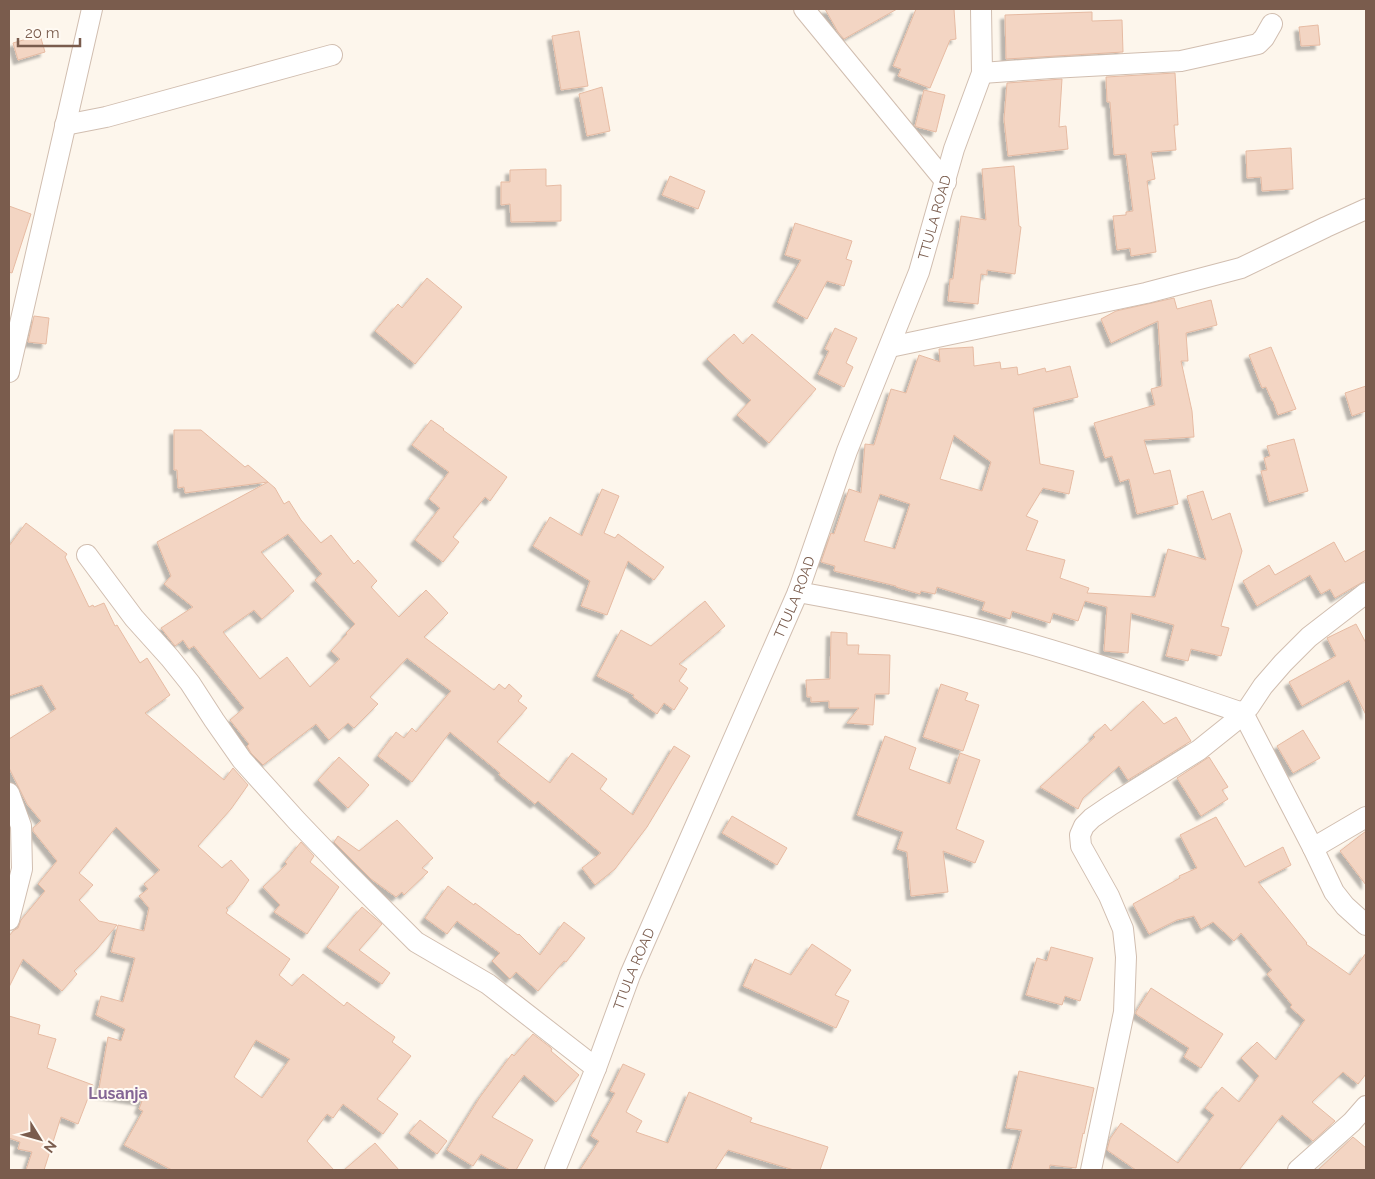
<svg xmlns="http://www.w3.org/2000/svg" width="1375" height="1179" font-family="Raleway,sans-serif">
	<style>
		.building { fill: #f3d5c3; stroke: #e6bba3; fill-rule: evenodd; filter: url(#shadow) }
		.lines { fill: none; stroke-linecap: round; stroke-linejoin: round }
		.minor-casing { stroke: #d1beb0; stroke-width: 22 }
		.minor { stroke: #fff; stroke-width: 20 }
		.labels { text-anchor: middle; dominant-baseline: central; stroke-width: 4; stroke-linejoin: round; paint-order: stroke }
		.street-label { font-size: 14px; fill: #7a5c4d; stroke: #fffaf3 }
		.quarter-label { font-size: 16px; font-weight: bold; fill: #846695; stroke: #fffaf3 }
	</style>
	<defs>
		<filter id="shadow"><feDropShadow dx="-4.5" dy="4.5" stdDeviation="1" flood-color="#0004"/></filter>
	</defs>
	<rect width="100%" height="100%" fill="#fdf6ec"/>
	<!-- building -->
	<g class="building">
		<polygon points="825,9 897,9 844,39 838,32"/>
		<polygon points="916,9 954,9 956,39 950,40 930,88 898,76 901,69 893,66"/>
		<polygon points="1092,12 1092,21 1122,20 1123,52 1006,59 1005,15"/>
		<polygon points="1318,25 1320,45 1301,46 1299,27"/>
		<polygon points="579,31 588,86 561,90 552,36"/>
		<polygon points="40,35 45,52 18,60 13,43"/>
		<polygon points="1175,73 1178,125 1174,125 1176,150 1151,152 1155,179 1147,181 1156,252 1131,256 1130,248 1117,250 1113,216 1126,215 1126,212 1133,211 1126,154 1114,155 1110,102 1107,102 1106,77"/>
		<polygon points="1062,79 1059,127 1066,126 1068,149 1008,156 1004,119 1007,83"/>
		<polygon points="602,87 610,131 587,136 579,94"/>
		<polygon points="924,90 945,95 936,132 917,127 915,126"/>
		<polygon points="1291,148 1293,189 1262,191 1261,177 1247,178 1246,151"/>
		<polygon points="1014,166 1019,226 1021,227 1015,274 987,270 987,275 981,274 978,304 948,301 950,279 953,279 961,216 986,220 982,169"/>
		<polygon points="546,169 546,186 561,185 561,221 511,222 510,204 501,205 501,182 510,182 510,170"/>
		<polygon points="670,176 705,191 698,209 662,195"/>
		<polygon points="9,206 31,214 12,273 9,272"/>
		<polygon points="795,223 852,241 846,259 852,261 844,286 827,281 807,319 777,302 801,260 785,255"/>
		<polygon points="427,278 462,307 415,364 375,331 398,304 402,308"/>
		<polygon points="1174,298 1177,309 1211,300 1217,325 1186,333 1188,361 1181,361 1192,411 1194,437 1144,440 1154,474 1170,470 1178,504 1137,514 1129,479 1120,482 1112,456 1105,458 1094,423 1155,405 1151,389 1162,386 1158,321 1111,343 1101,319 1116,311"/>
		<polygon points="34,316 49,318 46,344 28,342"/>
		<polygon points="835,328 857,338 846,363 853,367 844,387 818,374 829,351 825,349"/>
		<polygon points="734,334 743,344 752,334 816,389 769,443 737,415 751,400 722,374 707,359"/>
		<path d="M973,347l1,19 26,-4 1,7 16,-2 1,8 27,-7 1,4 24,-6 8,31 -45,11 7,56 34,7 -5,23 -26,-6 -17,28 12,5 -12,29 39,10 -5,18 29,10 -2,5 68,4 13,-48 38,11 -19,-64 16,-5 9,29 18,-7 12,38 -21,75 8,2 -8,28 -30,-7 -3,12 -22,-5 8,-31 -43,-12 -3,40 -24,-2 3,-44 -22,-6 -7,20 -25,-8 -3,10 -38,-12 -2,8 -28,-9 3,-8 -48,-15 -2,7 -14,-3 -1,3 -24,-7v-1l-62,-15 1,-5 -14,-4 10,-29 3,1 15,-45 12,4 4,-49 9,1 17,-56 15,4 13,-38 21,7 -1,-13zM954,435l37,27 -9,29 -42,-12zM880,494l30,10 -15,45 -31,-8z"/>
		<polygon points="1271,347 1296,409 1278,415 1273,401 1272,401 1266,387 1262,388 1249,355"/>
		<polygon points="1366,386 1366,411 1352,416 1345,393"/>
		<polygon points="431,420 444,429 443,430 507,477 490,501 485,497 453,537 459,542 443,562 415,540 440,508 429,499 449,472 412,445"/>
		<polygon points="174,430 201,430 245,467 248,465 268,482 185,493 184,487 178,488 177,470 174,470"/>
		<polygon points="1294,439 1308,491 1269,502 1261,471 1267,470 1264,458 1270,456 1267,446"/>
		<path d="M268,482l7,6 9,16 5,-3 12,19 20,23 10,-8 23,29 4,-4 19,21 -6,6 28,30 27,-27 22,23 -24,24 70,53 5,-6 6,5 4,-5 13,12 -4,5 9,7 -30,34 53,41 22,-30 35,26 -7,10 33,26 41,-69 16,10 -43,71 -32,42 -20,16 -13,-17 19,-15 -63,-52 -3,3 -36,-29 1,-2 -50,-41 -38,50 -34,-26 18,-24 8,6 8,-10 4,4 35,-41 -44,-33 -37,39 8,7 -24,24 -6,-5 -19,17 -13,-16 -53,41 -12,-12 -4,-7 2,-2 -19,-24 14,-12 -50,-62 -5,3 -6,-9 -8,6 -14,-18 32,-21 -29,-23 7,-8 -14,-34zM288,534l34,40 -7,6 40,44 -9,9 1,1 -16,17 9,8 -30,28 -23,-30 -27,22 -37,-47 31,-22 8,9 32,-28 -33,-39z"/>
		<polygon points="602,489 619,496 604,533 615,538 618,534 664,567 654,580 628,561 607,615 581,606 590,581 533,546 550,517 582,536"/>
		<path d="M26,523l41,31 -2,3 24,50 4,-2 1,2 10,-4 11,23 2,-1 23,38 7,-5 23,37 -25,18 79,67 9,-12 15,17 -17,24 -33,37 24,22 9,-8 18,20 -16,23 -7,5 2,2 -2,3 64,46 -11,16 13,11 11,-12 41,32 3,-4 27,20 21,15 -3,5 19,14 -34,43 21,15 -15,20 -40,-30 -10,14 -6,-4 -20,27 27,29h-162l-48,-25 19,-34 -4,-2 3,-8 -44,-7 10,-57 13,4 4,-12 -29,-14 5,-19 22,6 12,-44 -24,-6 7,-27 26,6 5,-23 -10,-12 9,-7 -4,-5 16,-14 -44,-43 -37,46 14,12 -14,15 20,21 18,4 -20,24 -23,22 3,3 -15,17 -39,-32 -14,28v-51l4,-5 5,-3 3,-8 24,-29 -7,-7 19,-23 -24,-30v-3l8,-7 -14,-17 -18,-36v-29l47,-30 -14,-24 -33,11v-150zM256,1040l34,19 -28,39 -28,-21z"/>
		<polygon points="1334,542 1345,562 1366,550 1366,580 1335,598 1330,589 1321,594 1310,575 1257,606 1243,581 1269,565 1275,575"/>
		<polygon points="705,601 725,626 679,664 687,669 679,681 688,688 674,710 664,703 657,714 633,697 634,695 597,676 621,630 651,646"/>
		<polygon points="1356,624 1366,643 1366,715 1349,680 1302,706 1289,682 1336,656 1327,638"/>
		<polygon points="831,632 847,633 847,645 859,645 858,654 890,655 889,694 875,694 873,725 847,723 859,708 829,708 829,701 811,702 811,697 807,697 806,680 830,679"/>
		<polygon points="941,684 968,693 965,700 979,705 963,751 923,737"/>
		<polygon points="1143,701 1164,724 1176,717 1191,741 1128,780 1119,766 1083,798 1078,809 1040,787 1095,737 1093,735 1105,724 1111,731"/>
		<polygon points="1303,730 1320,758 1293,773 1277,746"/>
		<polygon points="885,736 916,748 909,769 950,784 960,753 980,760 956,829 984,841 975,863 943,851 948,892 911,896 907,852 897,849 903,832 857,815"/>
		<polygon points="339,757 369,785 348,808 318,780"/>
		<polygon points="1209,757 1228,787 1222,790 1228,799 1201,816 1177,778"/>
		<polygon points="732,816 787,848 777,865 722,833"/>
		<polygon points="1216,817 1245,867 1283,847 1291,865 1258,882 1307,943 1306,944 1350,975 1366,953 1366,1074 1358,1084 1343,1072 1312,1102 1335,1121 1313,1141 1282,1115 1239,1170 1136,1170 1107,1150 1110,1139 1121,1123 1178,1163 1214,1115 1205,1108 1222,1087 1239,1102 1259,1076 1241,1058 1257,1042 1276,1060 1305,1020 1290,1007 1292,1005 1267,974 1272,970 1241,933 1234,941 1213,922 1201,929 1194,916 1177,920 1149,934 1133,904 1180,878 1179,876 1197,868 1180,835"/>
		<polygon points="397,820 433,858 422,868 428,872 404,895 402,892 396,897 371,879 334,842 338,836 359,851"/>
		<polygon points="1366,831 1366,885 1340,851"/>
		<polygon points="301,842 314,856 310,862 339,887 307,934 274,912 280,905 263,887 287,864 285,862"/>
		<polygon points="448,886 474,905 475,903 518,935 519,934 540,955 564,922 585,938 566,962 564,961 538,991 516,972 510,979 492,961 500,953 457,921 447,934 425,918"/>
		<polygon points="362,907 382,924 359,950 390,973 382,984 327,947"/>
		<polygon points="812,944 851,970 835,995 849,1001 836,1028 743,986 755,959 791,975"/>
		<polygon points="1051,947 1093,958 1080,1001 1065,996 1062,1005 1026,995 1037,958 1047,961"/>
		<polygon points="1151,988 1223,1034 1201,1068 1184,1057 1189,1048 1136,1014 1136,1012"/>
		<polygon points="9,1016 40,1025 38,1034 56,1039 47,1068 93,1085 78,1124 61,1117 44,1170 26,1170 32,1152 18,1149 20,1142 9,1138"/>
		<polygon points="533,1034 550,1047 552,1049 551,1051 579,1075 556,1102 524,1075 492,1117 533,1140 516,1170 510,1170 481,1154 473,1166 447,1150 480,1097 512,1054 514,1056"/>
		<polygon points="623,1064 645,1074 626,1112 642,1121 636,1132 668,1143 689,1092 752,1118 750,1122 828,1147 820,1170 794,1170 728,1150 715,1170 580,1170 599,1141 591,1136 615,1093 610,1091"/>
		<polygon points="1019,1071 1094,1088 1084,1134 1083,1133 1076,1168 1050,1165 1049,1170 1011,1170 1022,1130 1006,1128"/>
		<polygon points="420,1120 447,1141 437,1154 409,1133"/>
		<polygon points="1353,1137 1366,1148 1366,1170 1318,1170"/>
		<polygon points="375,1143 399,1170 344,1170"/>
	</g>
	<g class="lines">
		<!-- minor casing -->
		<g class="minor-casing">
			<g id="minor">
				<polyline points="804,9 946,182"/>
				<polyline points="982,73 1051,68 1181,61 1258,44 1264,38 1272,24"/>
				<polyline points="65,125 106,117 332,55"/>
				<polyline points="890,347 1146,293 1241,268 1326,227 1366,209"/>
				<polyline points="9,372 92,9"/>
				<polyline points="87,555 134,618 170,658 190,683 214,720 242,760 297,821 343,869 416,942 488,984 596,1068"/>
				<path d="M798,592c61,11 121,23 181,38 90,23 177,54 264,83l70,135 21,44 11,14 21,19"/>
				<polyline points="9,793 21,826 22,869 9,920"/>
				<polyline points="1313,848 1366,817"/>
				<path id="s1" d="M555,1170l41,-102 34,-93 168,-383 49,-141 72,-179 35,-123 28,-76 -1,-64"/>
				<polyline points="1091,1170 1124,1012 1126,957 1123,929 1109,896 1081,846 1080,835 1084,826 1092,818 1111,805 1199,750 1234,722 1249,707 1263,686 1283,663 1309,637 1366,593"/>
				<polyline points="1298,1170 1352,1122 1366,1106"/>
			</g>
		</g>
		<!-- minor -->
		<use href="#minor" class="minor"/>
	</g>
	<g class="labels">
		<!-- street labels -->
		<g class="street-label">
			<text stroke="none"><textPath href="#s1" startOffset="1026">TTULA ROAD</textPath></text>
			<text stroke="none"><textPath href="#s1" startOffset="621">TTULA ROAD</textPath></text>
			<text stroke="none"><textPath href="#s1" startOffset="216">TTULA ROAD</textPath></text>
		</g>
		<!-- quarter labels -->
		<g class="quarter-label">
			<text x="118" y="1093">Lusanja</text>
		</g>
	</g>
	<!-- border -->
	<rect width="1375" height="1179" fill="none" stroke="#7a5c4d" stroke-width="20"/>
	<!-- north arrow -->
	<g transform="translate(40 1139) rotate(127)" stroke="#fffaf3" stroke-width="4" paint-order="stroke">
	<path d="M0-4L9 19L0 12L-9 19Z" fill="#7a5c4d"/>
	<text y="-8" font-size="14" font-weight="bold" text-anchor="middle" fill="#7a5c4d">N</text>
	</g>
	<!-- scale -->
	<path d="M18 38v8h62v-8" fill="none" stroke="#7a5c4d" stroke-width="2.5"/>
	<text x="25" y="38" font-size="15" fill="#7a5c4d" stroke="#fffaf3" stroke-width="4" paint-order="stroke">20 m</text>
</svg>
